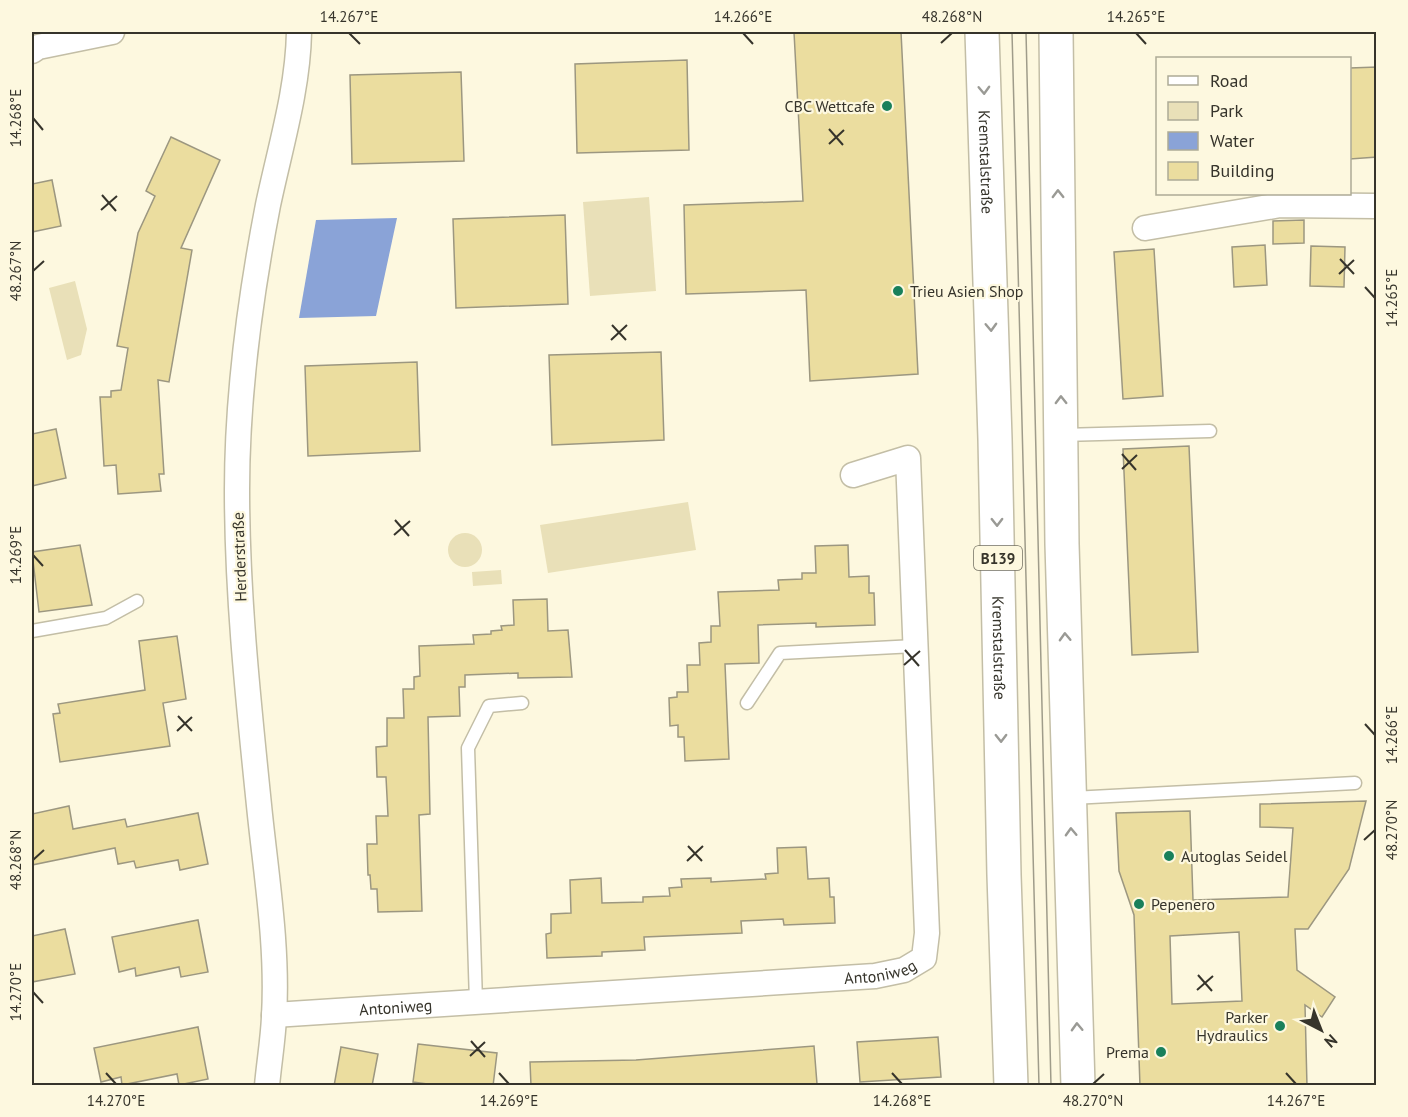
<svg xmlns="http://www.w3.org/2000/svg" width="1408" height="1117" font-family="'PT Sans',sans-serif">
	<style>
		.green { fill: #e9e0b8 }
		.water { fill: #8aa3d7 }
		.building { fill: #ebdd9f; stroke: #9c9780; stroke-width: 1.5; fill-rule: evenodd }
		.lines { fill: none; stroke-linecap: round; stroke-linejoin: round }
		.lane-casing { stroke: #c3bea6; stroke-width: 15 }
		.street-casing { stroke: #c3bea6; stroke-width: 27 }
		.primary-casing { stroke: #c3bea6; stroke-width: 36 }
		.lane { stroke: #fff; stroke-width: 12 }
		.street { stroke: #fff; stroke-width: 24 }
		.primary { stroke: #fff; stroke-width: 33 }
		.tram { stroke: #9f9c8a; stroke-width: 1.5 }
		.oneway { stroke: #9a9a95 }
		.ticks { fill: none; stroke: #36342b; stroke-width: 2 }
		.poi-dot { fill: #19805b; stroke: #fdf8df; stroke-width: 2 }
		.labels { text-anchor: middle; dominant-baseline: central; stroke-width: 4.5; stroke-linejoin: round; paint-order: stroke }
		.shield { fill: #fdf8df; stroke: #726f61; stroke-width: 1.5 }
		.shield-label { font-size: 15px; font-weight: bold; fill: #36342b }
		.poi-label { font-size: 16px; fill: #36342b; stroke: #fdf8df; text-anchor: end }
		.street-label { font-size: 16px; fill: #36342b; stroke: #fdf8df }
		.neatline { fill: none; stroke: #36342b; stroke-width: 2 }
		.ticks-label { font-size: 15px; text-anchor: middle; fill: #36342b }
	</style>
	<rect width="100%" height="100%" fill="#fdf8df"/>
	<!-- green -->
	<g class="green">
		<polygon points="649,197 656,291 590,296 583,202"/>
		<polygon points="75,281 87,329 81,355 67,360 49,288"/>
		<polygon points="688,502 696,550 548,573 540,525"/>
		<circle cx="465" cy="550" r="17"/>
		<polygon points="501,570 502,584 473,586 472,572"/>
	</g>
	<!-- water -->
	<polygon class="water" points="397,218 376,316 299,318 316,220"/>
	<!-- building -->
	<g class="building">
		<polygon points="794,32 901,32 918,374 810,381 806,290 686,294 684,205 803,201"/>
		<polygon points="687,60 689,150 577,153 575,64"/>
		<polygon points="1377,67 1377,157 1350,159 1350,68"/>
		<polygon points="461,72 464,161 352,164 350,75"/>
		<polygon points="171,137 220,160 181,248 192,250 169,382 158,380 164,474 159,474 161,491 118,494 116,465 104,466 100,397 111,397 111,391 121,390 128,348 117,346 138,233 155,196 146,191"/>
		<polygon points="52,180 61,226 32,232 32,184"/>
		<polygon points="565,215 568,304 456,308 453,219"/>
		<polygon points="1304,220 1304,243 1273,244 1273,221"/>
		<polygon points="1265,245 1267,285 1234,287 1232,247"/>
		<polygon points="1311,246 1345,247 1344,287 1310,286"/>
		<polygon points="1154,249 1163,396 1123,399 1114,252"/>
		<polygon points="661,352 664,440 552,445 549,355"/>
		<polygon points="417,362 420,451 308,456 305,366"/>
		<polygon points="56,429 66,478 32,486 32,434"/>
		<polygon points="1189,446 1198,652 1132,655 1123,449"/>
		<polygon points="80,545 92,605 39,612 32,552"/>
		<polygon points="848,545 849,577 869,576 869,593 874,593 875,625 816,627 816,623 758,625 759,663 725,664 729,759 685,761 684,737 678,737 678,725 670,726 669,698 677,697 677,692 688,692 687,665 700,665 699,643 711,642 711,626 720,626 718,592 779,590 778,580 802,579 802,573 816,573 815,546"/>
		<polygon points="547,599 548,631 568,630 572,677 518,678 518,673 465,675 465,687 459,687 460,716 428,717 430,814 419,815 422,911 378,912 377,889 371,889 370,875 368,875 367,844 377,844 376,816 388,816 386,777 377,777 376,747 387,746 387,718 404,718 403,689 414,689 414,677 420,676 419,646 474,644 473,635 491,634 491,631 502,630 501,626 514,625 513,600"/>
		<polygon points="177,636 186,699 163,703 170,746 60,762 53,714 60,713 58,704 145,690 139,641"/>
		<path d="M1366,801l-17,68 -41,60h-13l2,41 38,27 -13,20 -17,-12 2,81h-167l-6,-171 -15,-44 -3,-58 74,-2 3,89 95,-3 5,-69 -33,-1v-23zM1239,932l3,69 -70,3 -2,-68z"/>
		<polygon points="69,806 73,829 125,819 127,827 198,813 208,864 180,870 178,860 136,868 134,861 118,864 115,848 32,865 32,814"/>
		<polygon points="806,847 808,879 829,878 830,897 834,897 835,923 784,925 783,919 741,921 742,933 644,937 645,950 602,952 602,956 547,958 546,934 551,933 551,914 571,913 570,880 601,878 602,903 643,902 643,897 670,896 669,888 682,887 681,879 711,878 711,882 766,879 765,874 778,873 777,848"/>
		<polygon points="198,920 208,972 181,977 179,967 136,976 135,968 119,972 112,937"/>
		<polygon points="65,929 75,974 32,982 32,936"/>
		<polygon points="198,1027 208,1079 179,1085 177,1074 122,1085 121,1077 101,1082 94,1048"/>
		<polygon points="938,1037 941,1077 860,1082 857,1042"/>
		<polygon points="418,1044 497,1053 493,1086 442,1086 413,1082"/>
		<polygon points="814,1046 817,1084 531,1086 530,1062 636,1060"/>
		<polygon points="341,1047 378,1054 372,1086 334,1086"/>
	</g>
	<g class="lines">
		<!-- lane casing -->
		<g class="lane-casing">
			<g id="lane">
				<polyline points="1062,435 1210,431"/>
				<polyline points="32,631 106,618 137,601"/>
				<polyline points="747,703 780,653 915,646"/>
				<polyline points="1072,798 1355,783"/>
				<polyline points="476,1002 468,748 489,706 522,703"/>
			</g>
		</g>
		<!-- street casing -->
		<g class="street-casing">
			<g id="street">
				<polyline points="32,51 38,47 112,32"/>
				<polyline points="1145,228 1280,205 1376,206"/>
				<path id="s1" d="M274,1015l601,-39 29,-6 20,-12 3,-25 -19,-475 -55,17"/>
				<path d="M267,1086c2,-23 6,-46 7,-69 4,-68 -7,-136 -14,-202 -11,-108 -23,-216 -23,-325 0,-96 13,-192 31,-285 12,-57 30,-115 31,-173"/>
			</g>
		</g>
		<!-- primary casing -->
		<g class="primary-casing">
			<g id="primary">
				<path id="s2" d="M982,32l13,407 9,436 7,211"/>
				<polyline points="1056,32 1062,544 1078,1086"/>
			</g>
		</g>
		<!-- lane -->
		<use href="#lane" class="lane"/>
		<!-- street -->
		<use href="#street" class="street"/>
		<!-- primary -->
		<use href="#primary" class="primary"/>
		<!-- tram -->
		<g class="tram">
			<polyline points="1012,32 1039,1086"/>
			<polyline points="1026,32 1051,1086"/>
		</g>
	</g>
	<!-- one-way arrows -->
	<defs><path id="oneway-chevron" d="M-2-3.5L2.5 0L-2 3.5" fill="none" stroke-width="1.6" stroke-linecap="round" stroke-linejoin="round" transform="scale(1.5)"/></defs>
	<g class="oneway">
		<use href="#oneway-chevron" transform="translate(984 90) rotate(88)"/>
		<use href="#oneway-chevron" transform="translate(1058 194) rotate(-91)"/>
		<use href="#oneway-chevron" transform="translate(991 327) rotate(88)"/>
		<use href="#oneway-chevron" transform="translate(1061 400) rotate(-91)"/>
		<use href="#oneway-chevron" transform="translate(997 522) rotate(89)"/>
		<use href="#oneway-chevron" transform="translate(1065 637) rotate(-92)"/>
		<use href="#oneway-chevron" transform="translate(1001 738) rotate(89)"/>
		<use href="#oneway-chevron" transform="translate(1071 832) rotate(-92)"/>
		<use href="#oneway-chevron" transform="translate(1077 1027) rotate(-92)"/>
	</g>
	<!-- ticks -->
	<path class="ticks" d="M349,33l11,11M743,33l10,11M1136,33l10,11M941,43l11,-10M33,118l10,12M829,129l14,16M829,144l15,-14M102,195l14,16M101,210l16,-14M1340,259l14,15M33,271l11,-10M1339,274l15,-14M1365,287l10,11M612,325l14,15M611,340l16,-15M1122,454l14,16M1122,469l15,-14M395,520l14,16M394,535l16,-14M33,555l10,11M905,650l14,16M904,665l16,-14M178,716l14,15M1365,724l10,11M177,731l15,-14M1364,840l11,-10M688,846l14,15M33,860l11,-10M687,861l16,-15M1198,975l14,16M1197,990l16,-14M33,992l10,11M471,1041l14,16M470,1056l15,-14M106,1073l10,11M499,1073l10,11M892,1073l10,11M1286,1073l10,11M1093,1084l11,-10"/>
	<!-- markers -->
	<g class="poi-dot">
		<circle cx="887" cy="106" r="6"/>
		<circle cx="898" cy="291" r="6"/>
		<circle cx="1169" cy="856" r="6"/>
		<circle cx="1139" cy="904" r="6"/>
		<circle cx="1280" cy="1026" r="6"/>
		<circle cx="1161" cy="1052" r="6"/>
	</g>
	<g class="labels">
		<!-- shield labels -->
		<rect class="shield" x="974" y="546" width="48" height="24" rx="4.5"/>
		<g class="shield-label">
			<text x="998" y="558">B139</text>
		</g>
		<!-- poi labels -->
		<g class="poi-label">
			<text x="875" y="106">CBC Wettcafe</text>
			<text x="910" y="291" text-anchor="start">Trieu Asien Shop</text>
			<text x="1181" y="856" text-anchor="start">Autoglas Seidel</text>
			<text x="1151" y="904" text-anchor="start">Pepenero</text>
			<text x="1268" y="1017">Parker<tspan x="1268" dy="18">Hydraulics</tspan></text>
			<text x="1149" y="1052">Prema</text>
		</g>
		<!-- street labels -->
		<g class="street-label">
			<text stroke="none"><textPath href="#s2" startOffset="130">Kremstalstraße</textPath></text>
			<text transform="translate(239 557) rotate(-92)">Herderstraße</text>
			<text stroke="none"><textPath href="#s2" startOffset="616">Kremstalstraße</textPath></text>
			<text stroke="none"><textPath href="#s1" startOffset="608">Antoniweg</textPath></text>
			<text stroke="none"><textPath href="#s1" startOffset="122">Antoniweg</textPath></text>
		</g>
	</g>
	<!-- border -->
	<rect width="1408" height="1117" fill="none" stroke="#fdf8df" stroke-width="66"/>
	<!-- legend -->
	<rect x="1156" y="57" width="195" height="138" fill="#fdf8df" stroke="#adaa97" stroke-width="1.5"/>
	<rect x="1168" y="76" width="30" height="9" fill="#ffffff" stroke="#adaa97" stroke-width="1.5"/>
	<text x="1210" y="87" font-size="18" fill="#36342b">Road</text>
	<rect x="1168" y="102" width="30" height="18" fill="#e9e0b8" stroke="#adaa97" stroke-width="1.5"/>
	<text x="1210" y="117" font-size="18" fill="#36342b">Park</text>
	<rect x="1168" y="132" width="30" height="18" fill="#8aa3d7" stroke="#adaa97" stroke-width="1.5"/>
	<text x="1210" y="147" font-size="18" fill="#36342b">Water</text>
	<rect x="1168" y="162" width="30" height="18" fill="#ebdd9f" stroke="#adaa97" stroke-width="1.5"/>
	<text x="1210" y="177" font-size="18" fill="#36342b">Building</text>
	<!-- north arrow -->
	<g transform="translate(1321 1030) rotate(138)" stroke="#fdf8df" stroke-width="4.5" paint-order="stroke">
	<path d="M0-4.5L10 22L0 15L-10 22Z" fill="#36342b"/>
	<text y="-9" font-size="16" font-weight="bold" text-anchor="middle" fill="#36342b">N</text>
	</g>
	<rect x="33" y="33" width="1342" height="1051" class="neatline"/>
	<g class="ticks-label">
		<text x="349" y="22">14.267°E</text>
		<text x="743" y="22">14.266°E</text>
		<text x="952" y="22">48.268°N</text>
		<text x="1136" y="22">14.265°E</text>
		<text transform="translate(16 118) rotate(-90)" y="5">14.268°E</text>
		<text transform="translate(16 271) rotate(-90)" y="5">48.267°N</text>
		<text transform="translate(1392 298) rotate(-90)" y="5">14.265°E</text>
		<text transform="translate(16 555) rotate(-90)" y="5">14.269°E</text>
		<text transform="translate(1392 735) rotate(-90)" y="5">14.266°E</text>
		<text transform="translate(1392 830) rotate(-90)" y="5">48.270°N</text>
		<text transform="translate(16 860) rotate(-90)" y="5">48.268°N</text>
		<text transform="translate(16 992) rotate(-90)" y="5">14.270°E</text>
		<text x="116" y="1106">14.270°E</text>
		<text x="509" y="1106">14.269°E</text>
		<text x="902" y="1106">14.268°E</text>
		<text x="1093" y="1106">48.270°N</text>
		<text x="1296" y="1106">14.267°E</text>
	</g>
</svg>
